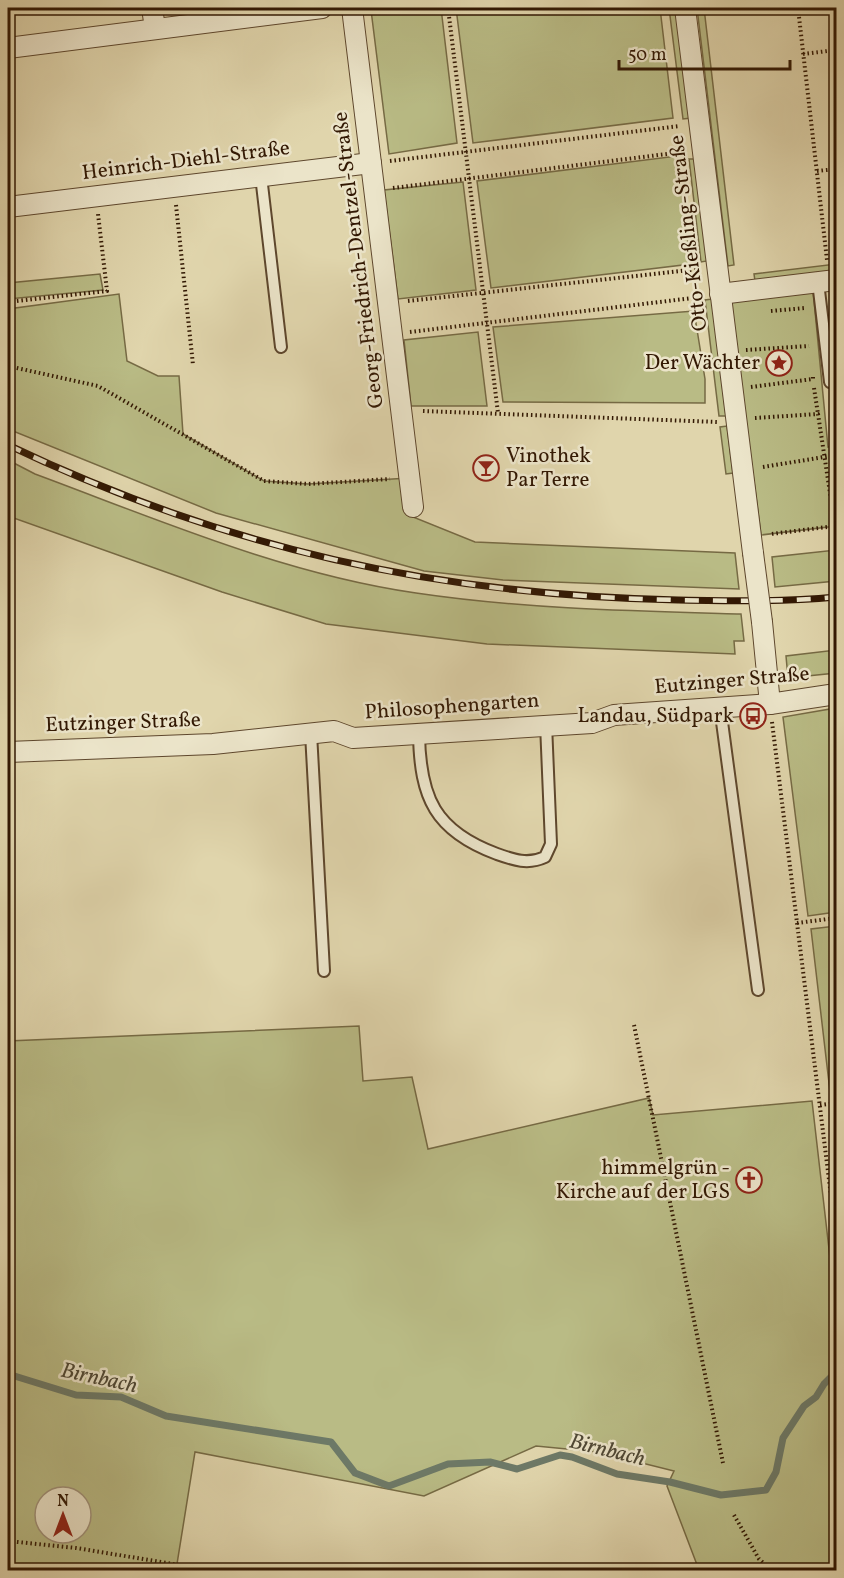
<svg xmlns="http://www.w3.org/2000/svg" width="844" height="1578" font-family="Vollkorn,serif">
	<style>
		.green { fill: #b9bb85; stroke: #766a44; stroke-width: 1.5; fill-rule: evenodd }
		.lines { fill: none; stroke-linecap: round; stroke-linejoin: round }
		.stream { stroke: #6d7967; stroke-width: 7 }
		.service-casing { stroke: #5e472d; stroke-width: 14 }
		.minor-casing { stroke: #5e472d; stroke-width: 22 }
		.path { stroke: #321803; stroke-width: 4; stroke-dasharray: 1.5 3; stroke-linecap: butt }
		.service { stroke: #ebe4c9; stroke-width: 10 }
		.minor { stroke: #ebe4c9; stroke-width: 20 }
		.rail-casing { stroke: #321803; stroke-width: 7 }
		.rail { stroke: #ebe4c9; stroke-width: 4.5; stroke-dasharray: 14; stroke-linecap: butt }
		.minor-bridge-casing { stroke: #5e472d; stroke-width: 22; stroke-linecap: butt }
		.minor-bridge { stroke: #ebe4c9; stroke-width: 20 }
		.labels { text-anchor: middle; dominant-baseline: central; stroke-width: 5; stroke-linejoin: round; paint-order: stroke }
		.street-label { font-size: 21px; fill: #321803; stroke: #ebe4c9 }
		.poi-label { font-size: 21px; fill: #321803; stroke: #ebe4c9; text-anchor: end }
		.water-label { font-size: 22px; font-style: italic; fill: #4f4835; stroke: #ebe4c9 }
	</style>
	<rect width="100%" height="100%" fill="#e0d5ac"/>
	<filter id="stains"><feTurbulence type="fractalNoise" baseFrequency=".00333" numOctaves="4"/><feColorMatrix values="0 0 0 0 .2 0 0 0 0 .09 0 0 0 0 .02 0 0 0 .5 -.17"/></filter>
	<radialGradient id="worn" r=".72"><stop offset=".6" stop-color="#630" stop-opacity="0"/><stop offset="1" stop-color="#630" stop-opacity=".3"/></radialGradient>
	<!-- green -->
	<g class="green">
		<polygon points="391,8 441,8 457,143 389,154 371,10"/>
		<polygon points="456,8 660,8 673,118 473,143"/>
		<polygon points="669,8 676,8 691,118 683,119"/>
		<polygon points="697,8 704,8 734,265 728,266"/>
		<polygon points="677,156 691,264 491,288 477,181"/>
		<polygon points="689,159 695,159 707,261 701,262"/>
		<polygon points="463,182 476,290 398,299 384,190"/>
		<polygon points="836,264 836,271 755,281 754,274"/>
		<polygon points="100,274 103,290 8,299 8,283"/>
		<polygon points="813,290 828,447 836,445 836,526 761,535 730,299"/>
		<polygon points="119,294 127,361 158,376 179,376 183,434 264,481 308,484 409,478 413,517 475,542 735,553 739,589 503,580 424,571 216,513 8,429 8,309"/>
		<polygon points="712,299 726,416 719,416 705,300"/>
		<polygon points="694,311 705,379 705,403 503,402 493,327"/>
		<polygon points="478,332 487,406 411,406 404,340"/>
		<polygon points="727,426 733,473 726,474 720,427"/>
		<path d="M8,460l27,14c124,46 249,100 381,119 108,16 216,18 325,21l3,27h-10l1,13 -248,-10 -161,-20 -104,-32 -214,-76z"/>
		<polygon points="836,550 836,581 775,587 772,557"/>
		<polygon points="836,650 836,673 788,678 786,656"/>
		<polygon points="836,708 836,912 808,916 783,717"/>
		<polygon points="836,926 836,1143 811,929"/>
		<path d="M359,1026l4,55 49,-4 16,72 221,-51 4,17 159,-14 24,209v260h-137l-32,-84 7,-15 -76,-19 -62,-6 -112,50 -229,-44 -18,112 33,6h-202v-529zM45,1497h36v36h-36z"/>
	</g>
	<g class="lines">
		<!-- stream -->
		<polyline class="stream" points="8,1374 76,1395 121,1397 166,1416 331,1442 355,1473 389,1486 448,1464 490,1462 517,1469 560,1455 572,1457 617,1474 670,1482 721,1495 766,1490 776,1472 783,1438 804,1406 816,1397 824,1384 836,1372"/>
		<!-- service casing -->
		<g class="service-casing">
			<g id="service">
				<polyline points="261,176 281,347"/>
				<polyline points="818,282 830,382"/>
				<polyline points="720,707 758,990"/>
				<polyline points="311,733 324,971"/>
				<path d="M419,734c1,64 16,97 78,120 17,6 31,11 48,3l6,-13 -5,-120"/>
			</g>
		</g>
		<!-- minor casing -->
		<g class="minor-casing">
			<g id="minor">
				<polyline points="152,8 155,28"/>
				<polyline points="352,8 413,507"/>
				<polyline points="685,8 753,553"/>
				<polyline points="8,48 322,8"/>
				<polyline points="8,207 371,163"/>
				<polyline points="720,294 836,280"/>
				<polyline points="762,622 770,704"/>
				<polyline points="8,752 213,744 334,731 353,738 592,723 614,715 770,704 836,694"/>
			</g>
		</g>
		<!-- path -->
		<g class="path">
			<polyline points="448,8 498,413"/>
			<polyline points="798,8 827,260"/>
			<polyline points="803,54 836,50"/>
			<polyline points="390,161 680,126"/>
			<polyline points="817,171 836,169"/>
			<polyline points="393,188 683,152"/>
			<polyline points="176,205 193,365"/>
			<polyline points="408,301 699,269"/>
			<polyline points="8,302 107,291 98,214"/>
			<polyline points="771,311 805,308"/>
			<polyline points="410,332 701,297"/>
			<polyline points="746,350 809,346"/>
			<polyline points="8,366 98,386 264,481 308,484 390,479"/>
			<polyline points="751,387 813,379 813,377"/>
			<polyline points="814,388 818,414"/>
			<polyline points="423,411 718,422"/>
			<polyline points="755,418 818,414 835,526 771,534"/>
			<polyline points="763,467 836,455"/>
			<polyline points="772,722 836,1236"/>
			<polyline points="797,923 836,918"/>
			<polyline points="634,1025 723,1463"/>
			<polyline points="820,1105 836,1103"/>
			<polyline points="734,1515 759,1559 771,1570"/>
			<polyline points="8,1541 76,1548 210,1570"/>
			<polyline points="362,1567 378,1570"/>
		</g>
		<!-- service -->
		<use href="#service" class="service"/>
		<!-- minor -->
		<use href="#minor" class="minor"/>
		<!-- rail casing -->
		<g class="rail-casing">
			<path id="rail" d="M8,445c218,104 429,150 670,155 53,1 105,2 158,-3"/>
		</g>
		<!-- rail -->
		<use href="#rail" class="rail"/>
		<!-- minor-bridge casing -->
		<g class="minor-bridge-casing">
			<polyline id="minor-bridge" points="753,553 762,622"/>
		</g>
		<!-- minor-bridge -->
		<use href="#minor-bridge" class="minor-bridge"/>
	</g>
	<!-- icons -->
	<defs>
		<g id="sight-ring" transform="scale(1.35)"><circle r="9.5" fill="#ebe4c9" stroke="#8f2418" stroke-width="1.5"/><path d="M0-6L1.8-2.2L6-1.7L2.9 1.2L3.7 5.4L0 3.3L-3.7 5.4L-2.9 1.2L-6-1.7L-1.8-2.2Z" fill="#8f2418"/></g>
		<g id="bar-ring" transform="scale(1.35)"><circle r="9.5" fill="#ebe4c9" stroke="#8f2418" stroke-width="1.5"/><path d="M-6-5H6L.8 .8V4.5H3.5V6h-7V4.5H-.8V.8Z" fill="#8f2418"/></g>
		<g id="bus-ring" transform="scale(1.35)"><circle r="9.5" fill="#ebe4c9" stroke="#8f2418" stroke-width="1.5"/><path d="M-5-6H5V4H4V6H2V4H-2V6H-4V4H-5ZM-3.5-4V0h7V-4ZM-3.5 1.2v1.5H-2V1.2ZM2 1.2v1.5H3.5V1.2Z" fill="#8f2418"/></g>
		<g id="church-ring" transform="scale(1.35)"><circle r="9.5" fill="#ebe4c9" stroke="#8f2418" stroke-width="1.5"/><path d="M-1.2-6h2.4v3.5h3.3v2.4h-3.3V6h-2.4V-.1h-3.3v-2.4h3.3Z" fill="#8f2418"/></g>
	</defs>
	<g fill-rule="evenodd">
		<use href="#sight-ring" x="779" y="363"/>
		<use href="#bar-ring" x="486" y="468"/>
		<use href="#bus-ring" x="753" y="716"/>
		<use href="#church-ring" x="749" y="1180"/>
	</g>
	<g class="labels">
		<!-- street labels -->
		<g class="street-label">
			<text transform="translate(186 161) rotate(-7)">Heinrich-Diehl-Straße</text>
			<text transform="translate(689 233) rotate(-97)">Otto-Kießling-Straße</text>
			<text transform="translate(359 260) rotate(-97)">Georg-Friedrich-Dentzel-Straße</text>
			<text transform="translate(732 681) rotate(-5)">Eutzinger Straße</text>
			<text transform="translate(452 707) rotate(-4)">Philosophengarten</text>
			<text transform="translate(123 723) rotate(-2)">Eutzinger Straße</text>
		</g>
		<!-- poi labels -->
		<g class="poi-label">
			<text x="760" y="363">Der Wächter</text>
			<text x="506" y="456" text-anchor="start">Vinothek<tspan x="506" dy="24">Par Terre</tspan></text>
			<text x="734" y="716">Landau, Südpark</text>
			<text x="730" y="1168">himmelgrün -<tspan x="730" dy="24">Kirche auf der LGS</tspan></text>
		</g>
		<!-- water labels -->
		<g class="water-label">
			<text transform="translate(99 1379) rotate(12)">Birnbach</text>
			<text transform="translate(607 1451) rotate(14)">Birnbach</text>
		</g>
	</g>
	<!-- margin -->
	<rect width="844" height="1578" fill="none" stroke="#e0d5ac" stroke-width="30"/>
	<rect x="9" y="9" width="826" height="1560" fill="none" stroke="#321803" stroke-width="3"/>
	<rect x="15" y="15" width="814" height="1548" fill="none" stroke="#321803" stroke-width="1.5"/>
	<!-- north arrow -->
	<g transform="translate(63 1515)"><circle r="28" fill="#ebe4c9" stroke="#a1927a" stroke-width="1.5"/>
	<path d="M0-4.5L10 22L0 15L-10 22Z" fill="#8f2418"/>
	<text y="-9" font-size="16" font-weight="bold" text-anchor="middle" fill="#321803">N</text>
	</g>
	<!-- scale -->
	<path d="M619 60v9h171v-9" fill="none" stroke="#321803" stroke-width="3"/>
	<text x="628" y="60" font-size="18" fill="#321803" stroke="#ebe4c9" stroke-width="4.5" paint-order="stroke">50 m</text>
	<rect width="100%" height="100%" filter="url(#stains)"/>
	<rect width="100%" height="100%" fill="url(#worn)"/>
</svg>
